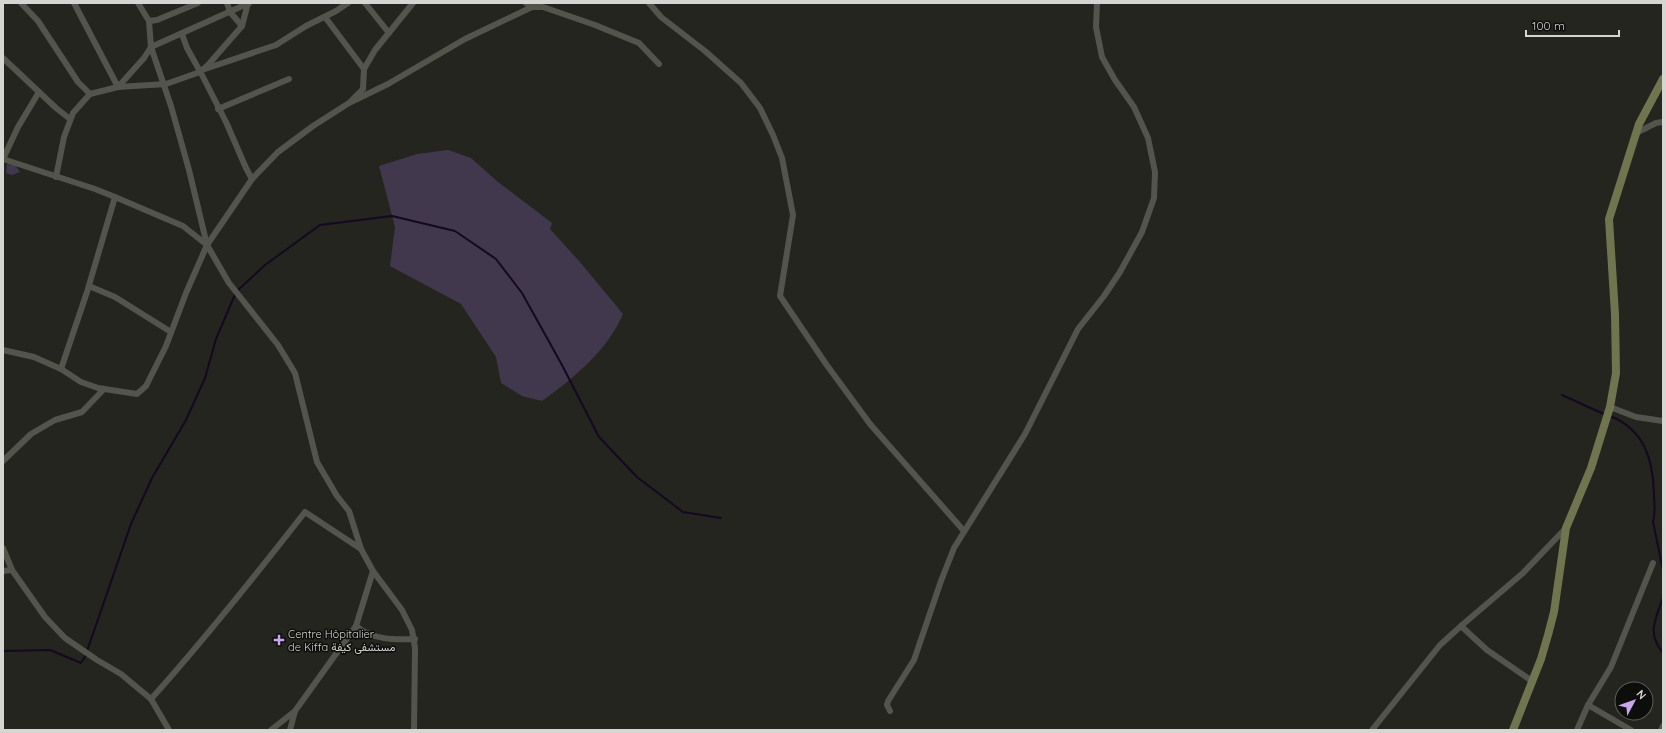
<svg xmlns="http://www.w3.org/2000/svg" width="1666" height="733" font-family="Quicksand,Vazirmatn,sans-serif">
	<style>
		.green { fill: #41384d }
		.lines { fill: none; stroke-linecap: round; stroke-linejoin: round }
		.stream { stroke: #150821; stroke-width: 2 }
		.street { stroke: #53554d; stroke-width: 6 }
		.secondary { stroke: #70744f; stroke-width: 8 }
		.poi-dot { fill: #c7a6ef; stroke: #0d0e0b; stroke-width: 1.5 }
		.labels { text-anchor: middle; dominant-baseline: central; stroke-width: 3; stroke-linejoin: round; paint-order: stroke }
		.poi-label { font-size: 11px; fill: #d5d5d1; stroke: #0d0e0b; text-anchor: start }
	</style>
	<rect width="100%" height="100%" fill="#24251e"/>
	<!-- green -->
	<g class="green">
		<path d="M448,150l23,8 27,24 54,41 -2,6 30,33 43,52c-16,37 -49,64 -81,87l-20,-5 -21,-13 -5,-26 -35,-53 -71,-38 5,-39 -16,-61 38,-12z"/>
		<polygon points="7,164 15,165 20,172 12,175 6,173"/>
	</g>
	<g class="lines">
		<!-- stream -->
		<g class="stream">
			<polyline points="1562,395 1606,415"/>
			<path d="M1610,416c35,14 43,44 44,78 0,10 2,18 -1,28l10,48"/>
			<path d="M1663,597c-7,23 -17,35 0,56"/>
			<polyline points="3,651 50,650 81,663 86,655"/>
			<polyline points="87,651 131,524 152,478 186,420 205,378 216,339 236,292 265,265 320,225 392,216 455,231 496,259 522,293 562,365 599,437 637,477 683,512 721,518"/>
		</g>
		<!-- street -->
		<g class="street">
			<polyline points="21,3 38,21 78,82 90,94"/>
			<polyline points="74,3 118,87 144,58 151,47 249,3"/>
			<polyline points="138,3 149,21 151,47 171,106 189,170 207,245 229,283 278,345 295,373 317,462 337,496 349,511 361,549 373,571 402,610 412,630 415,648 414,730"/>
			<polyline points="227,3 230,12 242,26"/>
			<polyline points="365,3 389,33"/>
			<polyline points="526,3 532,7 543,7 595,25 639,43 659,64"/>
			<polyline points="649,3 661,17 705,51 741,83 760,108 773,135 782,158 793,215 780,296 826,364 870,424 964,531"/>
			<polyline points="325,17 364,69"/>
			<polyline points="149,21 157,20 198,3"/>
			<polyline points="182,34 187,48 202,75 226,122 246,168 252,179"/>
			<polyline points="3,58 56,108 70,119"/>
			<polyline points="205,69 276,45 306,26 336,11 348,3"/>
			<polyline points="351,101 363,89 364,69 375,50 413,3"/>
			<polyline points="218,109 289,79"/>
			<polyline points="1636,133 1656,123 1663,122"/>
			<polyline points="3,159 95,189 115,197 183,226 207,245"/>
			<polyline points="3,159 18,127 39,92"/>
			<polyline points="56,177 64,137 73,113 90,94 118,87 166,84 200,72 208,65 242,26 248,3"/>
			<polyline points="89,286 115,297 171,332"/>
			<polyline points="3,350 34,357 61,369 81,382 98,388 137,394 146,386 166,346 186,293 207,245 252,179 278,152 313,126 349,103 388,84 465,39 532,7"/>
			<polyline points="61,369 87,292 115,197"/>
			<polyline points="1610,407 1636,417 1663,421"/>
			<polyline points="3,461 31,434 55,420 82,412 104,389"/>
			<polyline points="3,548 12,570 45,617 65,638 97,660 121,674 151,699 169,730"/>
			<polyline points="3,571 12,570"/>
			<path d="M356,626c17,14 38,14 59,13"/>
			<polyline points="1461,626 1487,650 1532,681"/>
			<path d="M151,699c54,-60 104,-123 154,-187l56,37"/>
			<polyline points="1588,705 1631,730"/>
			<polyline points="890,711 887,705 888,701 914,660 941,581 954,548 1025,434 1078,329 1104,296 1120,272 1142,232 1154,198 1155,172 1148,138 1134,107 1115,80 1102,57 1096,27 1097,3"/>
			<polyline points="271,730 295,711 356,626 373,571"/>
			<polyline points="290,730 295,711"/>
			<polyline points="1372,730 1440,645 1461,626 1523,573 1566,528"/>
			<polyline points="1577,730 1588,705 1611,667 1653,563"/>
			<polyline points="1661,730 1663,726"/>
		</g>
		<!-- secondary -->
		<polyline class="secondary" points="1513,730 1541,659 1548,635 1554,612 1566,528 1591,468 1610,407 1616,373 1615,314 1609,219 1639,124 1663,79"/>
	</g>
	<!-- markers -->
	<path class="poi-dot" d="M277 634h4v4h4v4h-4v4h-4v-4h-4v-4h4z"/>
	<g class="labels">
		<!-- poi labels -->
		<g class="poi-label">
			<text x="288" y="634">Centre Hôpitalier<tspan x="288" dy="13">de Kiffa مستشفى كيفة</tspan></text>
		</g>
	</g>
	<!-- border -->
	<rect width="1666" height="733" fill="none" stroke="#d5d5d1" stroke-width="8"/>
	<!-- north arrow -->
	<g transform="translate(1634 701) rotate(49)"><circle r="19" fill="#0d0e0b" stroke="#5d5e5a"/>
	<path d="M0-3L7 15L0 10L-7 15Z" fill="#c7a6ef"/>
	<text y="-6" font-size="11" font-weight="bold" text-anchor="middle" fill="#d5d5d1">N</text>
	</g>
	<!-- scale -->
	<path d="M1526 30v6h93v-6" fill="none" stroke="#d5d5d1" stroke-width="2"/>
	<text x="1532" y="30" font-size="12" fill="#d5d5d1" stroke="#0d0e0b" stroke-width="3" paint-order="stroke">100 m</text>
</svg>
